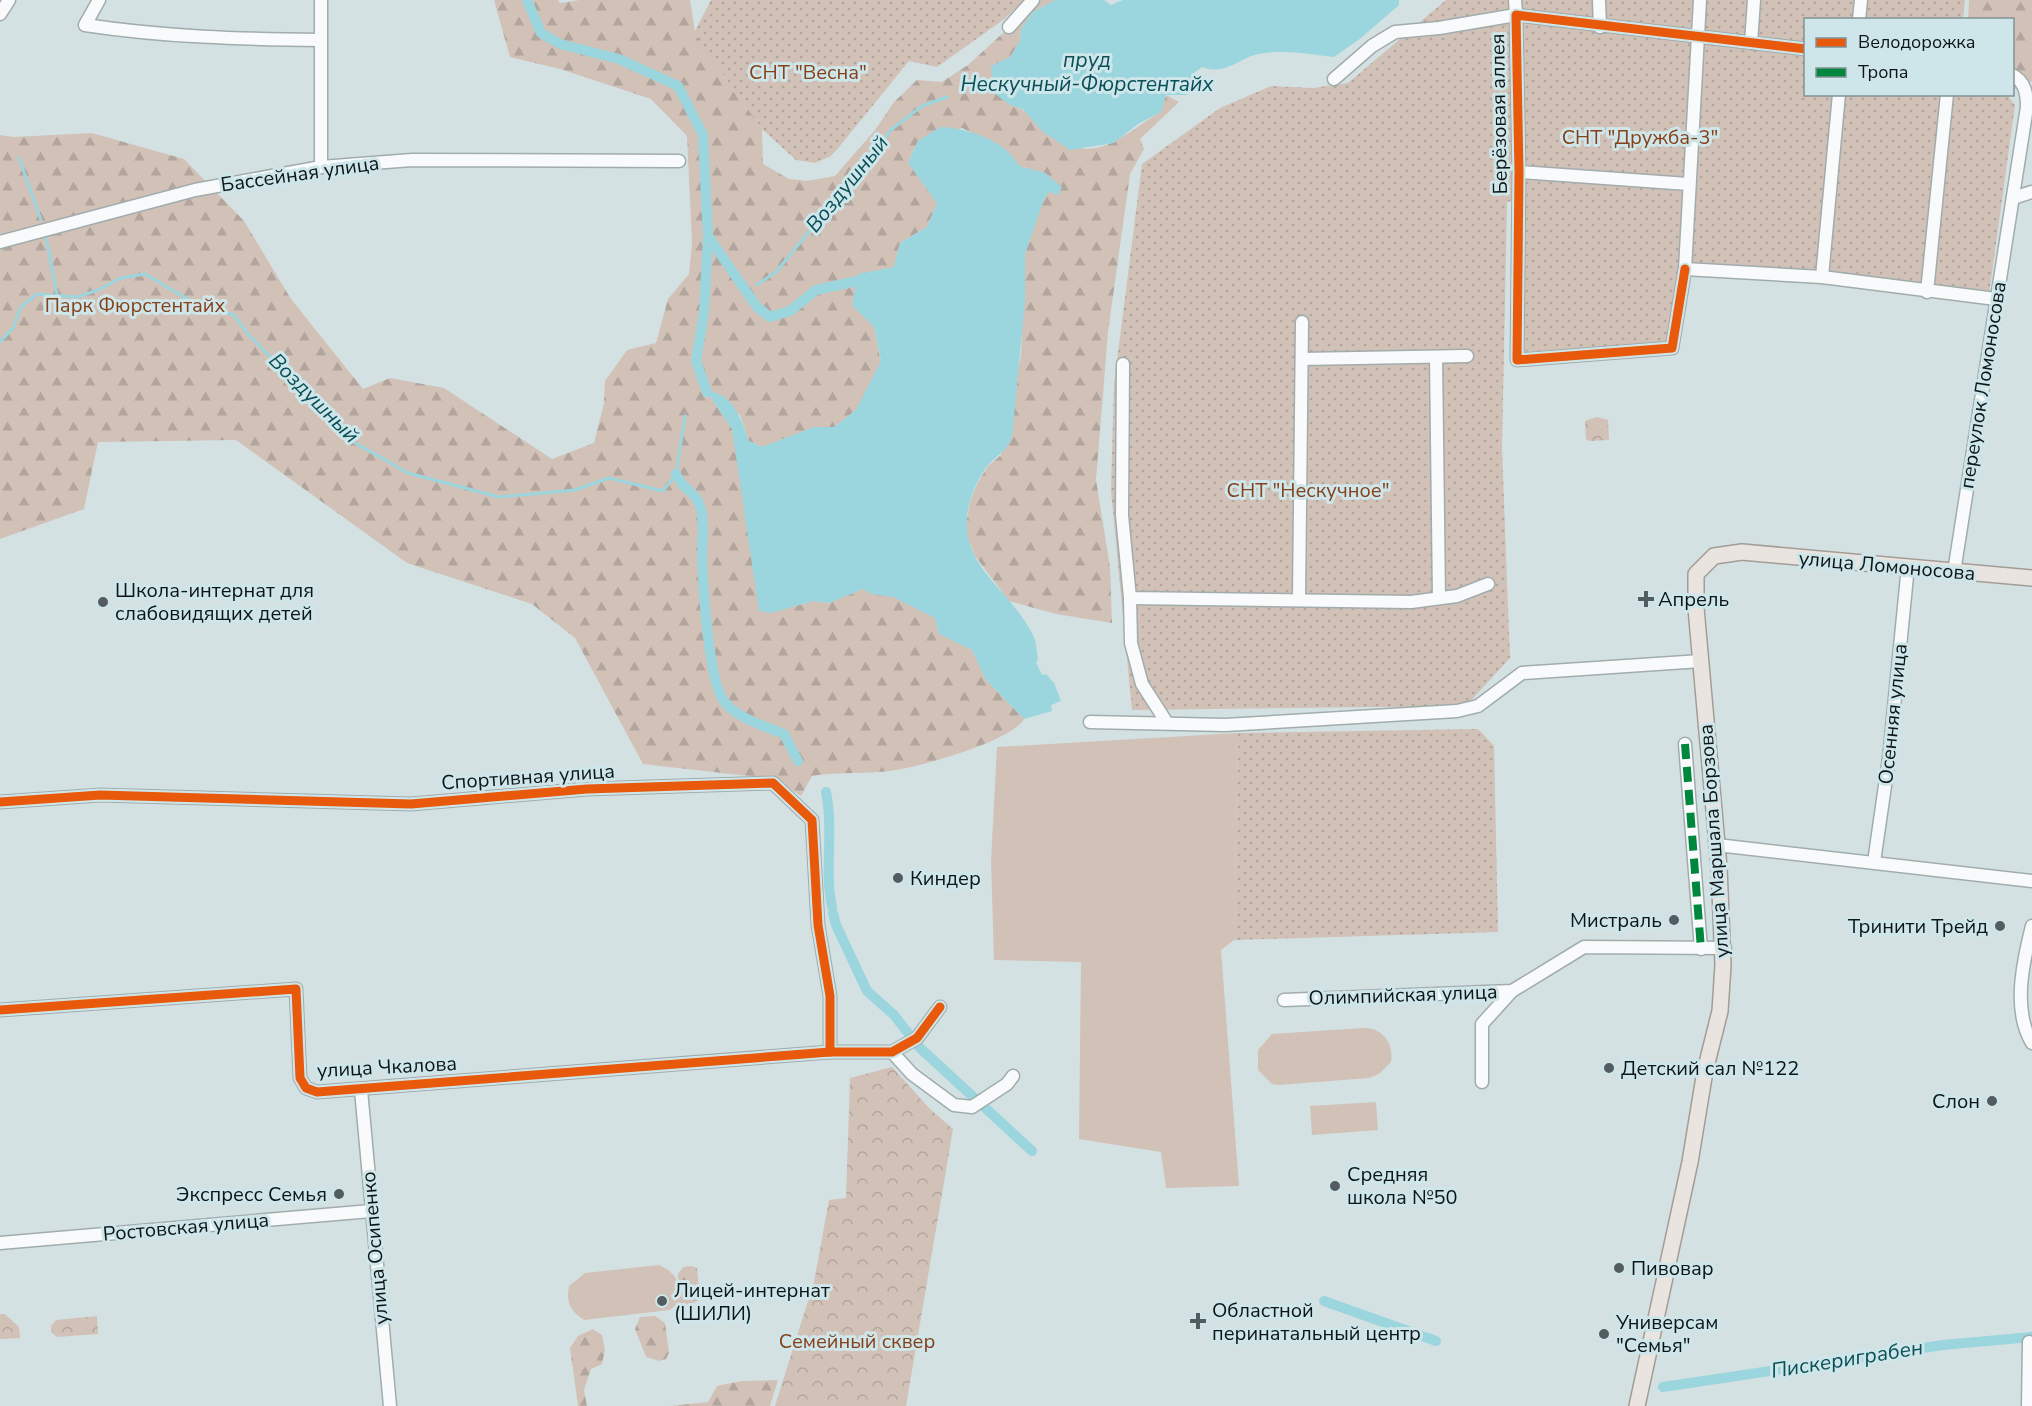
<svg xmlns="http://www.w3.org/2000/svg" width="2032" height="1406" font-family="'Nunito Sans',sans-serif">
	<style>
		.grass { fill: #d1c1b7 }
		.forest { fill: url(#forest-firs) }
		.park { fill: url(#park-crowns) }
		.garden { fill: url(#garden-dots) }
		.water { fill: #9bd5dd }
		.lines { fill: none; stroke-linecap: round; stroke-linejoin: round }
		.stream { stroke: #9bd5dd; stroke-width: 3 }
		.canal { stroke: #9bd5dd; stroke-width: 10 }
		.minor-casing { stroke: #a1acad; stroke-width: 15 }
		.major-casing { stroke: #a39c97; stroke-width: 18 }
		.minor { stroke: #f9fafb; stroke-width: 12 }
		.major { stroke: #e9e4e0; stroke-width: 15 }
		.quiet { stroke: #00873e; stroke-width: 8; stroke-dasharray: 15 8; stroke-linecap: butt }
		.cycleway-casing { stroke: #cee6e9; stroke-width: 13 }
		.cycleway { stroke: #e8590c; stroke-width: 9 }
		.poi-dot { fill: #535c5e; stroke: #cee6e9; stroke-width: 2 }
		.labels { text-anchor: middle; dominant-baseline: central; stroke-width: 6; stroke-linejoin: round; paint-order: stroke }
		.park-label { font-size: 20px; fill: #87411a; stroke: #cee6e9 }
		.street-label { font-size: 20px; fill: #0d1517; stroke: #cee6e9 }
		.poi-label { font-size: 20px; fill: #0d1517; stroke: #cee6e9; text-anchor: start }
		.water-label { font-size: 21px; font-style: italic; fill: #084f58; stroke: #cee6e9 }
	</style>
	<defs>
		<pattern id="forest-firs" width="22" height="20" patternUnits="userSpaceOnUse" patternTransform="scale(1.5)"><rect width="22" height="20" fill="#d1c1b7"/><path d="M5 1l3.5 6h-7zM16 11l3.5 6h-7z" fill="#b2a59d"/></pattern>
		<pattern id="park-crowns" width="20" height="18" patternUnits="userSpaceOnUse" patternTransform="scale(1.5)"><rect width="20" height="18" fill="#d1c1b7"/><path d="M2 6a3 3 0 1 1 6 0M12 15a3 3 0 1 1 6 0" fill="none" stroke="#b2a59d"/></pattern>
		<pattern id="garden-dots" width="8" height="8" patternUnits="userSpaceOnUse" patternTransform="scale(1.5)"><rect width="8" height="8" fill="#d1c1b7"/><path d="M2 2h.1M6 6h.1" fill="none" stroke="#b2a59d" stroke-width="1.8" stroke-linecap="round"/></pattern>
	</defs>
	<rect width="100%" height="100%" fill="#d4e1e3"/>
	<!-- grass -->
	<g class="grass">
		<polygon points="1238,733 1234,940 1221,950 1239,1186 1166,1188 1161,1152 1079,1139 1081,962 994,960 991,861 997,747"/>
		<path d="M1363,1028c19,-1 31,15 28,34l-12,12 -10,4 -91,7 -6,-1 -14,-14v-20l14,-16z"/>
		<polygon points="1376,1102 1378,1130 1312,1135 1310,1106"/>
		<path d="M659,1265c17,8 23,18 21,38l-11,7 -85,10c-14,-9 -18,-18 -15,-34l16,-13z"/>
	</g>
	<!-- forest -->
	<g class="forest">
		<path d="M494,0h64l2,3 20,-3h110l5,32 67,97 1,35 26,15 18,2 28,-5 40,-46 19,-28 23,-22 25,2 26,-17 71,-65h16l-22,12 -12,17 -1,12 -10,16v48c20,5 19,13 32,25 5,5 14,8 20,12 40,21 66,-12 99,-30l5,-17 13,7 -39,37 4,10 -14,25 -22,158 -12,148 14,87 2,56 -56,-9 -47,-13 -34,-45 -10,-25 5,-30 8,-19 10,-16 13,-11 20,-100 4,-101 16,-49 13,-23 -9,-9 -26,-7 -16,-17 -41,-21 -44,13 -10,21 29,41 -10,24 -27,16 -6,24 -36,8 -6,30 22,22 7,35 -25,48 -22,17h-20l-52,20 -13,-6 -9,-26 -33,-23 25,37 39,184 42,-12 16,2 34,-14c10,5 18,5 28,7 16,4 31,13 44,22l4,16 33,16 14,30 38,39c-12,22 -101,47 -128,51 -28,5 -56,1 -84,6l-11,20 -26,-17 -132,-15 -68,-126 -43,-34 -125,-41 -171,-123 -138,2 -14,67 -84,30v-404l14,2 78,-4 92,26 60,62 47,78 72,90 27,-11 54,10 108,71 42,-16 10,-40 1,-22 22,-31 29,-7 12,-44 21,-25 3,-31 -5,-107 -36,-37 -91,-30 -50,-12z"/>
		<polygon points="1969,0 2032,0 2032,81 2017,89 2013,88 2012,20 1968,20"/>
		<path d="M691,1266l6,2 3,31c-6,4 -13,8 -20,4l-2,-29 5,-7z"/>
		<polygon points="655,1316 665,1323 669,1353 666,1359 659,1361 646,1357 635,1329 640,1317"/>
		<polygon points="593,1329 602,1335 605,1350 602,1364 591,1369 584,1390 587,1406 578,1406 570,1348 578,1336"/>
		<polygon points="778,1380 770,1406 670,1406 708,1402 717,1386 741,1381"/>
	</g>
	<!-- park -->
	<g class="park">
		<polygon points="1597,417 1608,420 1609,440 1590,441 1586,439 1585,421"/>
		<polygon points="892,1067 930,1109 953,1129 906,1406 775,1406 814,1282 829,1200 846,1198 850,1078"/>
		<polygon points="0,1314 5,1314 19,1327 20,1338 0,1339"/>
		<polygon points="97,1316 98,1334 57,1337 51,1332 51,1326 56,1320"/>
	</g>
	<!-- garden -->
	<g class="garden">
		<polygon points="711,0 1025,0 1003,20 937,67 909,61 839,147 831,156 815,163 796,160 762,129 694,33"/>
		<polygon points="1446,0 1965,0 1963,19 1806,20 1806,94 2007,95 2015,105 1989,295 1679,269 1670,343 1518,352 1518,200 1507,202 1502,449 1510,658 1466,706 1132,710 1111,491 1114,384 1142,164 1220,108 1271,86 1313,88 1348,83"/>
		<polygon points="1478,729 1494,746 1498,932 1234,940 1238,733"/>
	</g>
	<!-- water -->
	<g class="water">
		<path d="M1055,0h49l7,5 12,-5h276v5l-38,33 -27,19c-24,-3 -52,-8 -75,-3 -21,4 -33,22 -57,13l-8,6 1,17 -9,5h-20l-5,17 -23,12 -24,19 -44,7 -28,-19 -19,-22 -13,-4 -16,-12 -3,-27 19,-9 10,-16 1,-12 12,-17z"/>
		<path d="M940,127c27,1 66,13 79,39l26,7 17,14 -4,8 -9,-3 -5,7 -19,55v47l-13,136c-5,13 -10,15 -20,24 -10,9 -18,27 -22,40 -17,62 37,84 62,132 4,7 5,18 6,27l-2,2 6,13 4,-1 8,9 7,18 -10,4 1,6 -28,8 -38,-39 -14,-30 -33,-16 -4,-16 -42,-21 -22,-3 -8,-5 -34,14 -16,-2 -42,12 -12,-2 -27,-182 -25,-37c26,-1 35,29 42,49l13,6 52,-20h20l22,-17 25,-49 -7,-34 -22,-22 6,-31 36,-7 6,-24 27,-16 10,-24 -29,-40 10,-22z"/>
	</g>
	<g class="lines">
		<!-- stream -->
		<g class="stream">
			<polyline points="19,158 41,220"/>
			<polyline points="46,237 57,295"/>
			<polyline points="757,285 777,271 892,129 922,106 947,97"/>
			<polyline points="0,342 13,328 21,307 37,294 77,297 98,290 121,278 145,274 208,311 233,314 249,335 352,441 408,473 499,497 575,490 609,478 663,491 676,474 685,416"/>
		</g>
		<!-- canal -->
		<g class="canal">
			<polyline points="527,0 541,33 560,44 619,59 678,86 703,135 708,236 704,312 696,361 707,392"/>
			<polyline points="708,236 757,307 770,317 790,311 816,290 857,281"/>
			<path d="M676,474c5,14 20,18 24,32 5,14 2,35 2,50 1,28 6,125 22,145 13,18 41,25 60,33l14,27"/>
			<path d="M826,792c8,40 -2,78 6,115"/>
			<polyline points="833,913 836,925 867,991 894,1015 919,1047 1032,1151"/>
			<polyline points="1324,1301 1436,1341"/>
			<polyline points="1663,1387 1943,1345 2032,1337"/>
		</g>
		<!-- minor casing -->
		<g class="minor-casing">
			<g id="minor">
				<path d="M99,0l-14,25c79,12 156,14 236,15"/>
				<polyline points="1599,0 1600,27"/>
				<polyline points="1700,0 1685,269 1822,277"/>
				<polyline points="0,14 9,0"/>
				<polyline points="1859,20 1861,0"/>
				<polyline points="1009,27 1033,0"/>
				<polyline points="1751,43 1754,0"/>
				<polyline points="1334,79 1372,46 1395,32 1439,28 1516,15 1515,0"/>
				<polyline points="1839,94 1822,277 1996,299"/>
				<polyline points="321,167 321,0"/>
				<polyline points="1519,172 1688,184"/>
				<polyline points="2013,198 2032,192"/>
				<polyline points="0,242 195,190 321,167 412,160 679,161"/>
				<polyline points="1685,269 1672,348 1517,360 1519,172 1516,15 1806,49"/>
				<polyline points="1927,292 1947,94"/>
				<polyline points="1436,357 1439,598"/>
				<polyline points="1302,359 1467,356"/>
				<polyline points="1123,364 1122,515 1130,598 1411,602 1457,596 1488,584"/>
				<path d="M1954,572l73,-465c0,-13 -2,-26 -15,-32"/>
				<polyline points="1130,598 1131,643 1142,684 1167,723"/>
				<polyline points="1299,598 1302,322"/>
				<polyline points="1090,722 1225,725 1457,711 1478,706 1522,673 1701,661"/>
				<polyline points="1685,744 1701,949"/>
				<polyline points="0,802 100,795 411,804 587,789 773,783 812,820 818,925 830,996 830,1052"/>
				<polyline points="1717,845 2032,881"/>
				<polyline points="1874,862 1889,758 1908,566"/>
				<path d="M2032,926c-9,36 -20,84 0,117"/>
				<polyline points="1284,1000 1512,991 1584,947 1725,948"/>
				<polyline points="0,1010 296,989 300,1078 306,1088 317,1092 830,1052 892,1052 917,1038 940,1007"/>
				<polyline points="892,1052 912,1074 954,1105 972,1107 1007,1084 1013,1076"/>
				<polyline points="1482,1082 1482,1024 1512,991"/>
				<polyline points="361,1090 390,1406"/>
				<polyline points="0,1243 371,1211"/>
				<polyline points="2028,1406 2029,1342"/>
			</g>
		</g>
		<!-- major casing -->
		<g class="major-casing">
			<polyline id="major" points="1637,1406 1690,1162 1705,1071 1720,1011 1723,965 1719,867 1696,608 1696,574 1714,556 1742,552 2032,578"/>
		</g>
		<!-- minor -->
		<use href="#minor" class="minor"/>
		<!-- major -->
		<use href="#major" class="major"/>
		<!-- quiet -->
		<polyline class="quiet" points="1685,744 1701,949"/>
		<!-- cycleway casing -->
		<g class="cycleway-casing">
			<g id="cycleway">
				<polyline points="1685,269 1672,348 1517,360 1519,172 1516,15 1806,49"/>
				<polyline points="0,802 100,795 411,804 587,789 773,783 812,820 818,925 830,996 830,1052"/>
				<polyline points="0,1010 296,989 300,1078 306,1088 317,1092 830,1052 892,1052 917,1038 940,1007"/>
			</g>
		</g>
		<!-- cycleway -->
		<use href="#cycleway" class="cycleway"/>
	</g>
	<!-- markers -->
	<g class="poi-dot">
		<path d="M1643 590h6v6h6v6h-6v6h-6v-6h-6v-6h6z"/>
		<circle cx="103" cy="602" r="6"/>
		<circle cx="898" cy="878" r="6"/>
		<circle cx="1674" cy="920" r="6"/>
		<circle cx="2000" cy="926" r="6"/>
		<circle cx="1609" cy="1068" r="6"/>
		<circle cx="1992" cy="1101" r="6"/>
		<circle cx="1335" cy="1186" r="6"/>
		<circle cx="339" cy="1194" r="6"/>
		<circle cx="1619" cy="1268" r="6"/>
		<circle cx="662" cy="1301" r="6"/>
		<path d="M1195 1312h6v6h6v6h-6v6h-6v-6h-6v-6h6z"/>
		<circle cx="1604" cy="1334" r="6"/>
	</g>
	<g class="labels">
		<!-- park labels -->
		<g class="park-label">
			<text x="808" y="72">СНТ "Весна"</text>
			<text x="1640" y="137">СНТ "Дружба-3"</text>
			<text x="135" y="305">Парк Фюрстентайх</text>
			<text x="1308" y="490">СНТ "Нескучное"</text>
			<text x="857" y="1341">Семейный сквер</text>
		</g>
		<!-- street labels -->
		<g class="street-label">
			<text transform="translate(1499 114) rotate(-91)">Берёзовая аллея</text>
			<text transform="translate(300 174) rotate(-8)">Бассейная улица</text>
			<text transform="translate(1983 385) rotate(-81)">переулок Ломоносова</text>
			<text transform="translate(1887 566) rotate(5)">улица Ломоносова</text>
			<text transform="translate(1893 714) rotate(-84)">Осенняя улица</text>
			<text transform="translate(528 777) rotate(-4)">Спортивная улица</text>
			<text transform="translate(1714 841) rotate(-94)">улица Маршала Борзова</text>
			<text transform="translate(1403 995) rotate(-2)">Олимпийская улица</text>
			<text transform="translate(387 1067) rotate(-3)">улица Чкалова</text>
			<text transform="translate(186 1227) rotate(-5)">Ростовская улица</text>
			<text transform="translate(375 1248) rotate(-95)">улица Осипенко</text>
		</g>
		<!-- poi labels -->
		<g class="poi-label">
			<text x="115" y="590">Школа-интернат для<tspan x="115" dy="23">слабовидящих детей</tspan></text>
			<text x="1658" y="599">Апрель</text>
			<text x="910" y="878">Киндер</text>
			<text x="1662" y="920" text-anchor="end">Мистраль</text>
			<text x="1988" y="926" text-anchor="end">Тринити Трейд</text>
			<text x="1621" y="1068">Детский сал №122</text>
			<text x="1980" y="1101" text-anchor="end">Слон</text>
			<text x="1347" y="1174">Средняя<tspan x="1347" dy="23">школа №50</tspan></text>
			<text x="327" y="1194" text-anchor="end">Экспресс Семья</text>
			<text x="1631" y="1268">Пивовар</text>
			<text x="674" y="1290">Лицей-интернат<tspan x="674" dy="23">(ШИЛИ)</tspan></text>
			<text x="1212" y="1310">Областной<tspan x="1212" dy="23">перинатальный центр</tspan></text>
			<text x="1616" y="1322">Универсам<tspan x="1616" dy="23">"Семья"</tspan></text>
		</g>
		<!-- water labels -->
		<g class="water-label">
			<text x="1087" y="60">пруд<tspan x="1087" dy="24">Нескучный-Фюрстентайх</tspan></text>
			<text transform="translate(847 184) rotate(-51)">Воздушный</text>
			<text transform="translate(314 398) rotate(45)">Воздушный</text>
			<text transform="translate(1847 1359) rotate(-9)">Пискериграбен</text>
		</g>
	</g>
	<!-- legend -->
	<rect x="1804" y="18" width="210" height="78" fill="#cee6e9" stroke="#819295" stroke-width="1.5"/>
	<rect x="1816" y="38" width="30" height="9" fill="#e8590c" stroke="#819295" stroke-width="1.5"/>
	<text x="1858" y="48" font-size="18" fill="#0d1517">Велодорожка</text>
	<rect x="1816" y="68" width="30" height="9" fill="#00873e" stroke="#819295" stroke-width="1.5"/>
	<text x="1858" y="78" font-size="18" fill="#0d1517">Тропа</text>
</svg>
